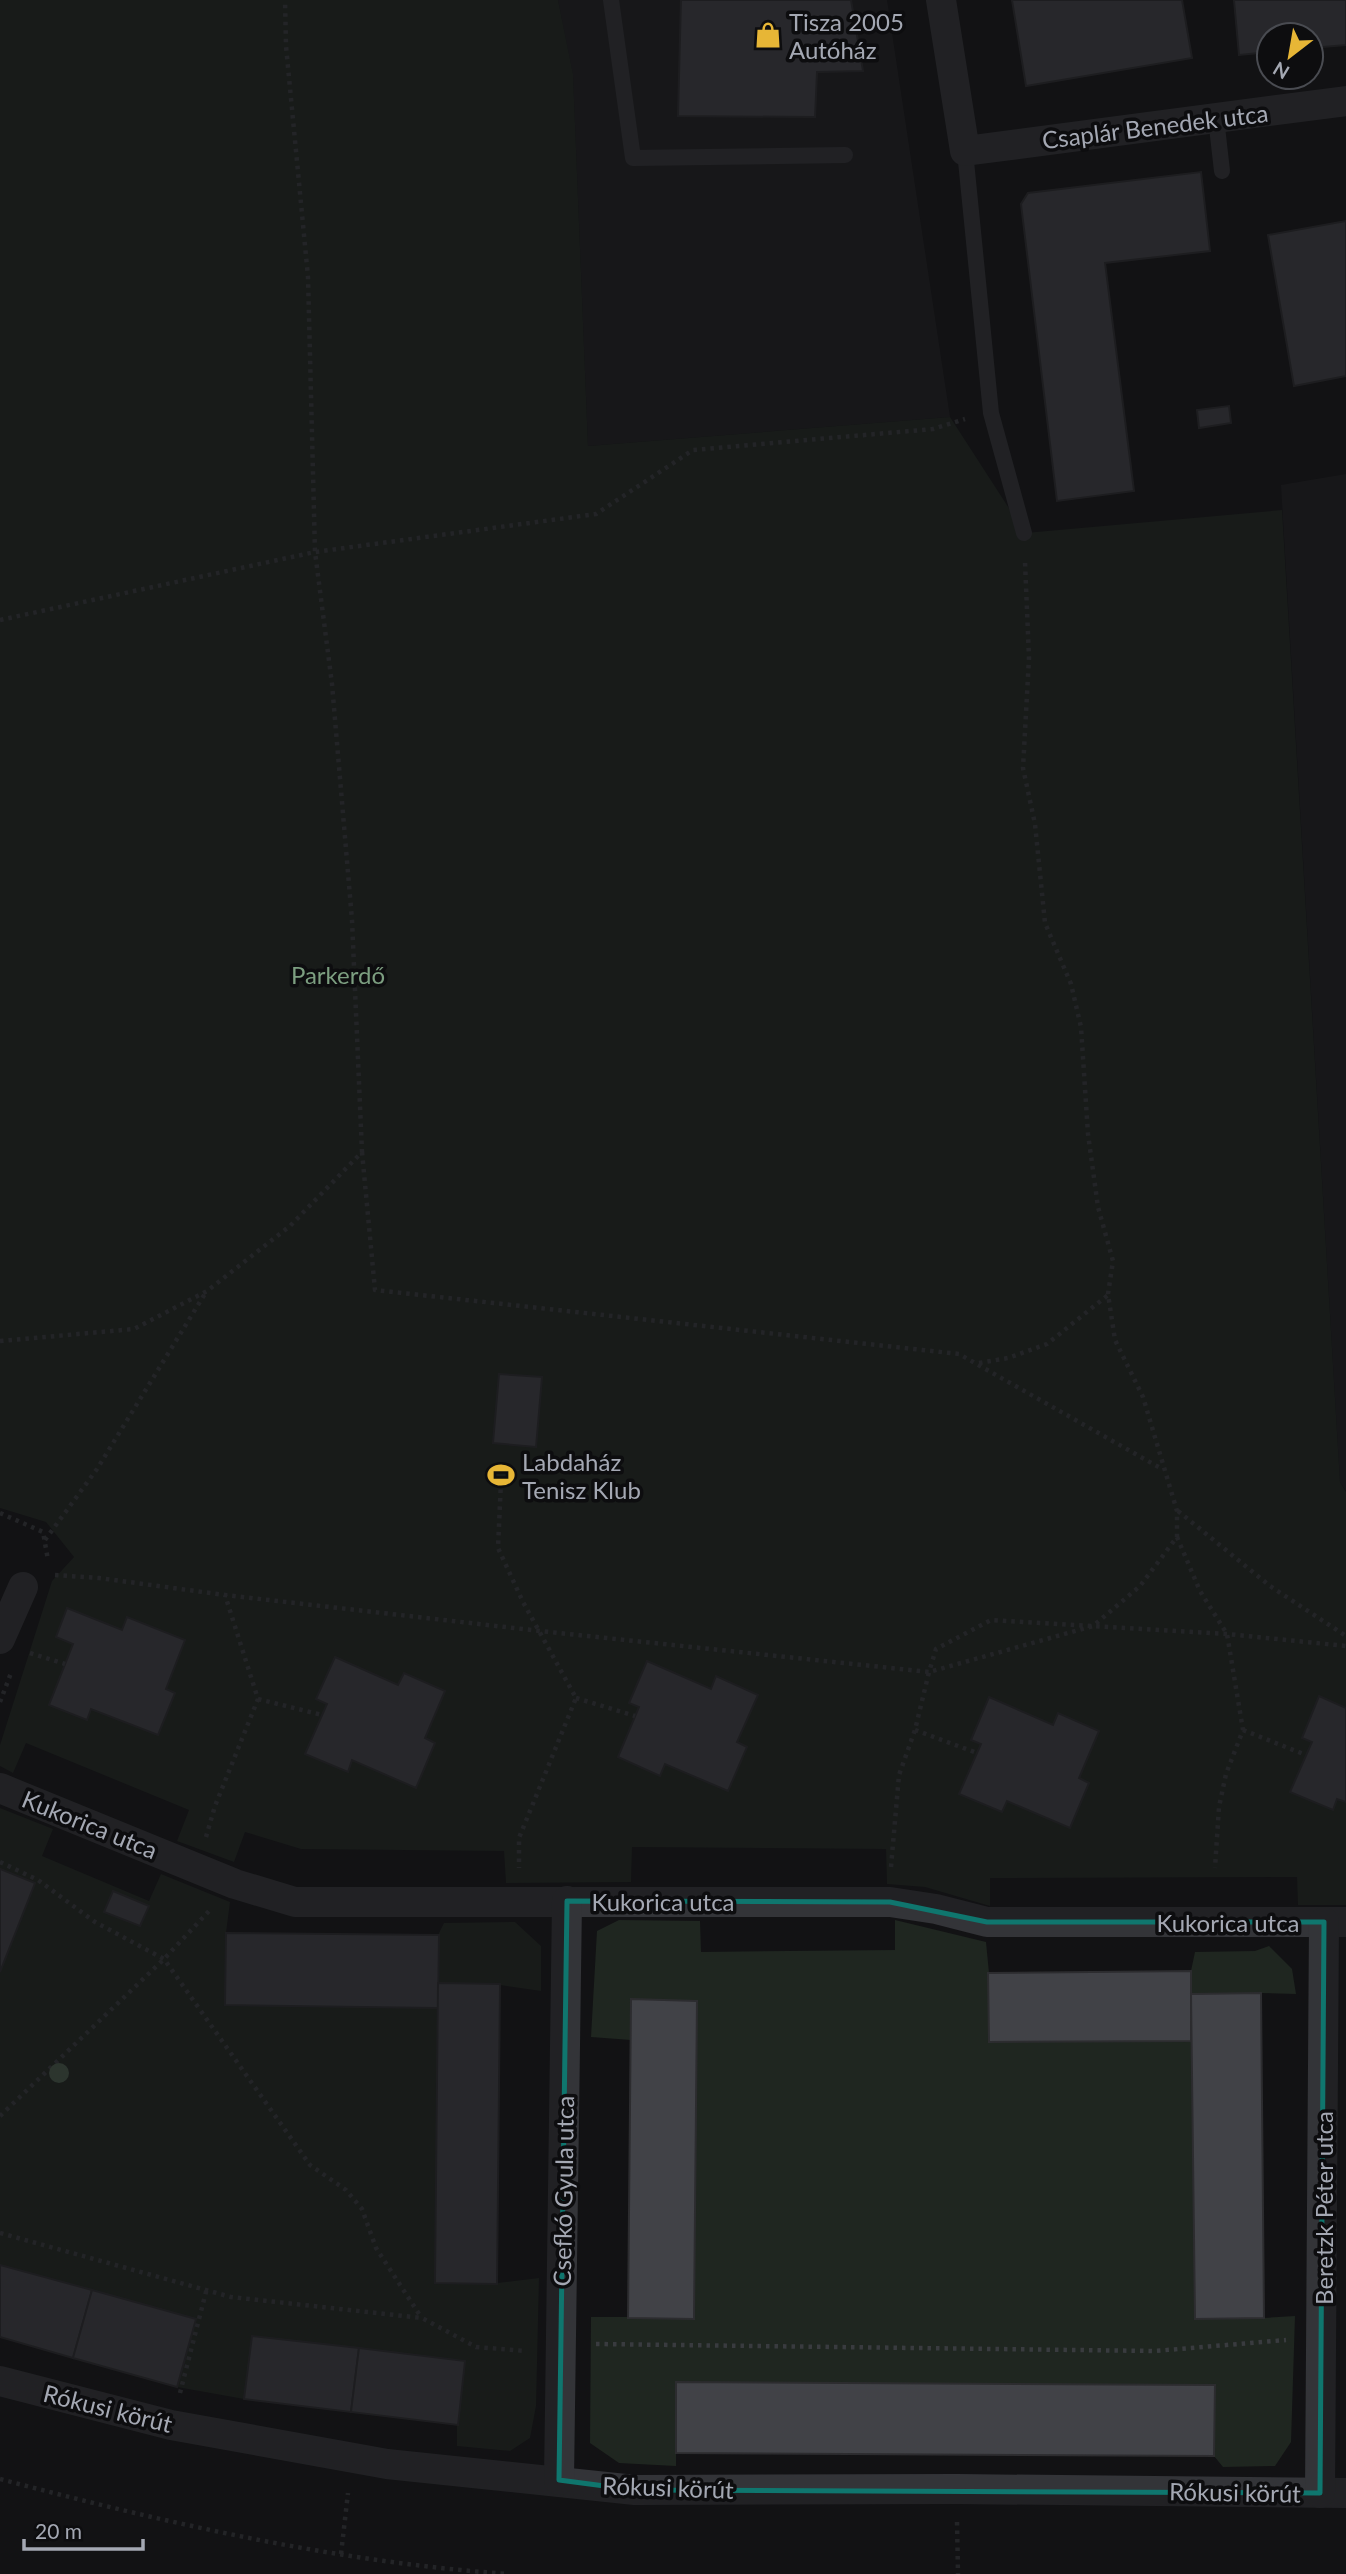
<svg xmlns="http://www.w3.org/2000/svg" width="1346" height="2574" font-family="Lato,sans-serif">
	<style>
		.built { fill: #1e1e20 }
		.green { fill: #1f2620 }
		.building { fill: #414247; stroke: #2c2c2f; stroke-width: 2 }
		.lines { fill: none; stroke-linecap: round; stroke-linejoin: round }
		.path { stroke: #393b3f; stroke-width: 4.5; stroke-dasharray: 3.5 5; stroke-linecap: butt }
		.service { stroke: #333438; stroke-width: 16 }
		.minor { stroke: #333438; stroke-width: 30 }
		.tree { fill: #4c5f4f }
		.marked { fill: none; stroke: #0f766e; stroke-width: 5; stroke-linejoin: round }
		.labels { text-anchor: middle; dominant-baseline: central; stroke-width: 7; stroke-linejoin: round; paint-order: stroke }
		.poi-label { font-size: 24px; fill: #a4a8b3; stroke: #0d0d0f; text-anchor: start }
		.street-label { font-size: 24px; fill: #a4a8b3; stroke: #0d0d0f }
		.park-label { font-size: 24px; fill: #7c9e80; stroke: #0d0d0f }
	</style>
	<rect width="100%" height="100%" fill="#121214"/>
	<!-- built -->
	<g class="built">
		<polygon points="558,0 887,0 950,417 588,446 573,75"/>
		<polygon points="1346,474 1346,1491 1340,1482 1281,485"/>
	</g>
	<!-- green -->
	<g class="green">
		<polygon points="0,0 558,0 573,74 588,446 950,417 1025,533 1282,510 1340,1482 1346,1492 1346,1905 1298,1905 1297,1877 990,1878 990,1906 925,1887 887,1884 886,1849 632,1847 631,1882 506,1883 504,1851 301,1849 245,1832 234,1862 177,1841 189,1810 26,1743 13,1773 0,1766 0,1745 52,1581 74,1557 46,1522 0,1508"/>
		<polygon points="0,1808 53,1829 42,1856 149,1901 161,1874 230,1902 226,1933 438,1935 444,1923 515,1922 541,1946 541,1991 500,1985 497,2283 539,2278 536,2406 530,2438 510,2451 457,2446 457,2425 244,2399 177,2387 0,2337"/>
		<polygon points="619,1920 700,1921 701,1952 895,1950 895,1920 986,1942 989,1973 1191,1971 1195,1952 1255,1951 1269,1946 1292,1969 1296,1994 1261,1993 1264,2318 1295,2316 1291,2442 1275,2466 1223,2467 1214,2456 676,2453 676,2466 619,2463 590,2443 591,2317 628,2317 631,2040 591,2037 597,1931"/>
	</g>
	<!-- building -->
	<g class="building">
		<polygon points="681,0 851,0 863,71 817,72 815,117 678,116"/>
		<polygon points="1012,0 1182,0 1192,58 1026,86"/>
		<polygon points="1234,0 1346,0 1346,45 1311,48 1311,35 1269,35 1269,52 1239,55"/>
		<polygon points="1201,172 1210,251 1105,263 1134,491 1057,501 1021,204 1028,193"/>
		<polygon points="1346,221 1346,376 1294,386 1268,235"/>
		<polygon points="1229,406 1231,423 1199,428 1197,410"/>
		<polygon points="499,1374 542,1377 536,1447 493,1443"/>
		<polygon points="67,1608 122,1630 127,1617 185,1640 166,1689 175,1693 158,1735 91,1709 87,1720 49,1705 73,1644 56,1637"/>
		<polygon points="335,1657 398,1685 404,1673 445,1691 425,1738 435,1743 416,1788 352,1760 348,1772 305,1754 327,1704 316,1699"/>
		<polygon points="647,1661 711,1689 716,1676 758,1695 737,1742 747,1747 728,1791 665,1764 660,1776 618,1757 639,1707 629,1703"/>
		<polygon points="1319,1696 1346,1708 1346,1802 1337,1799 1333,1810 1290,1792 1312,1742 1302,1738"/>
		<polygon points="989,1697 1053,1725 1058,1713 1099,1731 1079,1778 1089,1783 1070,1828 1007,1801 1002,1812 959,1794 981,1744 971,1740"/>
		<polygon points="0,1869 35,1883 0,1972"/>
		<polygon points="113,1891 149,1906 140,1926 104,1912"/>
		<polygon points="226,1933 439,1935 438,2008 225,2005"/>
		<polygon points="1191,1971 1191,2041 989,2042 988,1973"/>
		<polygon points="438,1983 500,1984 497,2284 435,2283"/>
		<polygon points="1261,1993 1264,2318 1195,2319 1191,1994"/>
		<polygon points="631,1999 697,2001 694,2319 628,2318"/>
		<polygon points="0,2265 92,2290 73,2358 0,2337"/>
		<polygon points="92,2290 196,2319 177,2387 73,2358"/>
		<polygon points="252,2336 359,2348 351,2412 244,2399"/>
		<polygon points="359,2348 465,2361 458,2425 351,2412"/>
		<polygon points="676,2382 1215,2385 1214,2456 676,2453"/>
	</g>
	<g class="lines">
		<!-- path -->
		<g class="path">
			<polyline points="0,620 315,552 596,514 693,450 933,429 965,419"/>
			<polyline points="362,1152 375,1290 959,1354 1162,1469"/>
			<polyline points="0,1341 134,1329 207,1291 290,1226 362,1152 352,920 332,684 315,552 308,277 286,46 285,0"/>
			<polyline points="979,1363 1008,1358 1047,1344 1108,1295"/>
			<polyline points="501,1481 498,1548 523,1602 576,1698 519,1838 519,1868"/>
			<polyline points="1178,1511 1270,1586 1346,1636"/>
			<polyline points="0,1513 43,1532 48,1560"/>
			<polyline points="1177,1537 1200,1591 1227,1634 1243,1730 1226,1774 1219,1807 1215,1868"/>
			<polyline points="45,1540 97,1469 206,1292"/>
			<polyline points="55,1575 99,1578 225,1595 540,1631 929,1672 936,1649 991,1620 1227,1634 1346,1646"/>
			<polyline points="30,1653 65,1664"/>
			<polyline points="576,1698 635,1716"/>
			<polyline points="258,1699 322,1715"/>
			<polyline points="0,1702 11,1673"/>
			<polyline points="915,1730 977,1753"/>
			<polyline points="1243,1730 1306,1755"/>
			<polyline points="206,1837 215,1806 258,1699 225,1595"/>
			<polyline points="0,1862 38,1880 95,1922 164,1959 310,2165 346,2190 362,2209 376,2248 421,2317"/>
			<polyline points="891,1867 899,1775 915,1730 929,1672 1093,1626 1140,1586 1177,1537 1177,1511 1143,1397 1115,1340 1108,1294 1113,1261 1098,1207 1088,1134 1081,1027 1071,984 1045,923 1035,824 1023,768 1029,658 1025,562"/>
			<polyline points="0,2116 164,1959 210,1910"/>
			<polyline points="0,2233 231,2297 422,2318 476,2347 526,2351"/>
			<polyline points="596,2344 1155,2351 1286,2340"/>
			<polyline points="180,2393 207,2288"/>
			<path d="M0,2479c166,44 336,83 508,95"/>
			<polyline points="957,2522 958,2574"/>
			<polyline points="341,2554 348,2493"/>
		</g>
		<!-- service -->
		<g class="service">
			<polyline points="611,0 633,158 845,155"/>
			<polyline points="1216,118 1222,171"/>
			<polyline points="965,151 991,413 1024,533"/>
		</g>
		<!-- minor -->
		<g class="minor">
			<polyline points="941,0 965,151 1346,101"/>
			<polyline points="0,1639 23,1587"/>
			<polyline points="0,1788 235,1884 295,1902 890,1902 936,1909 987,1922 1346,1922"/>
			<polyline points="0,2381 171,2425 387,2464 635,2490 957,2489 1346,2493"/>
			<polyline points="559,2480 567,1901"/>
			<polyline points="1320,2493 1324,1922"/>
		</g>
	</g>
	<!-- trees -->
	<circle class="tree" cx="59" cy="2073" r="10"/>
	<!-- marked area -->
	<path d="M0 0H1346V2574H0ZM567,1901l323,1 97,20h337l-4,571 -685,-3 -76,-10z" fill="#121214" fill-opacity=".55" fill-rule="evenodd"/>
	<path class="marked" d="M567,1901l323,1 97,20h337l-4,571 -685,-3 -76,-10z"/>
	<!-- icons -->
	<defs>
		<g id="shop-bare" transform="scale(2.1)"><path d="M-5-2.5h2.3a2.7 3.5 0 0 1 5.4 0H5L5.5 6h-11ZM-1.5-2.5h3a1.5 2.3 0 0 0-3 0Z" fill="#e7b636" stroke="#0d0d0f" stroke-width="2.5" paint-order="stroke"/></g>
		<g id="stadium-bare" transform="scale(2.1)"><path d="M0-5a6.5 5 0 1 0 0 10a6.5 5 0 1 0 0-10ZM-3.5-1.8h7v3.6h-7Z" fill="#e7b636" stroke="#0d0d0f" stroke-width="2.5" paint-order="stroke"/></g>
	</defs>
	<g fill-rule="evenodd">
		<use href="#shop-bare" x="768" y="35"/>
		<use href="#stadium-bare" x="501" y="1475"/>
	</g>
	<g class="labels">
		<!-- poi labels -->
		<g class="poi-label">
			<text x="789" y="21">Tisza 2005<tspan x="789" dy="28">Autóház</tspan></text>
			<text x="522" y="1461">Labdaház<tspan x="522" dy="28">Tenisz Klub</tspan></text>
		</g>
		<!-- street labels -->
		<g class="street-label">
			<text transform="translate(1155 126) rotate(-7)">Csaplár Benedek utca</text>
			<text transform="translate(90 1824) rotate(22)">Kukorica utca</text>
			<text x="663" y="1901">Kukorica utca</text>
			<text x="1228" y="1922">Kukorica utca</text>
			<text transform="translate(563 2191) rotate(-89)">Csefkó Gyula utca</text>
			<text transform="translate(1323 2208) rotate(-90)">Beretzk Péter utca</text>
			<text transform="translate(108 2408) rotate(14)">Rókusi körút</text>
			<text transform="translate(668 2487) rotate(2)">Rókusi körút</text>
			<text transform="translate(1235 2492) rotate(1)">Rókusi körút</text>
		</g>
		<!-- park labels -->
		<g class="park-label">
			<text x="338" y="974">Parkerdő</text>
		</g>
	</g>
	<!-- north arrow -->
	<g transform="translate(1290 56) rotate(211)"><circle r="33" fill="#0d0d0f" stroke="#494b51" stroke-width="2"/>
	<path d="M0-5L12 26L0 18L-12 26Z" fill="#e7b636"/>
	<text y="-10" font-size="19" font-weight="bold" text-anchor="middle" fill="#a4a8b3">N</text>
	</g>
	<!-- scale -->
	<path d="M24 2539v10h119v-10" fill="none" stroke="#a4a8b3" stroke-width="3.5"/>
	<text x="35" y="2539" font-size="21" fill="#a4a8b3" stroke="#0d0d0f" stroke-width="5" paint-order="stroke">20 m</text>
</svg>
